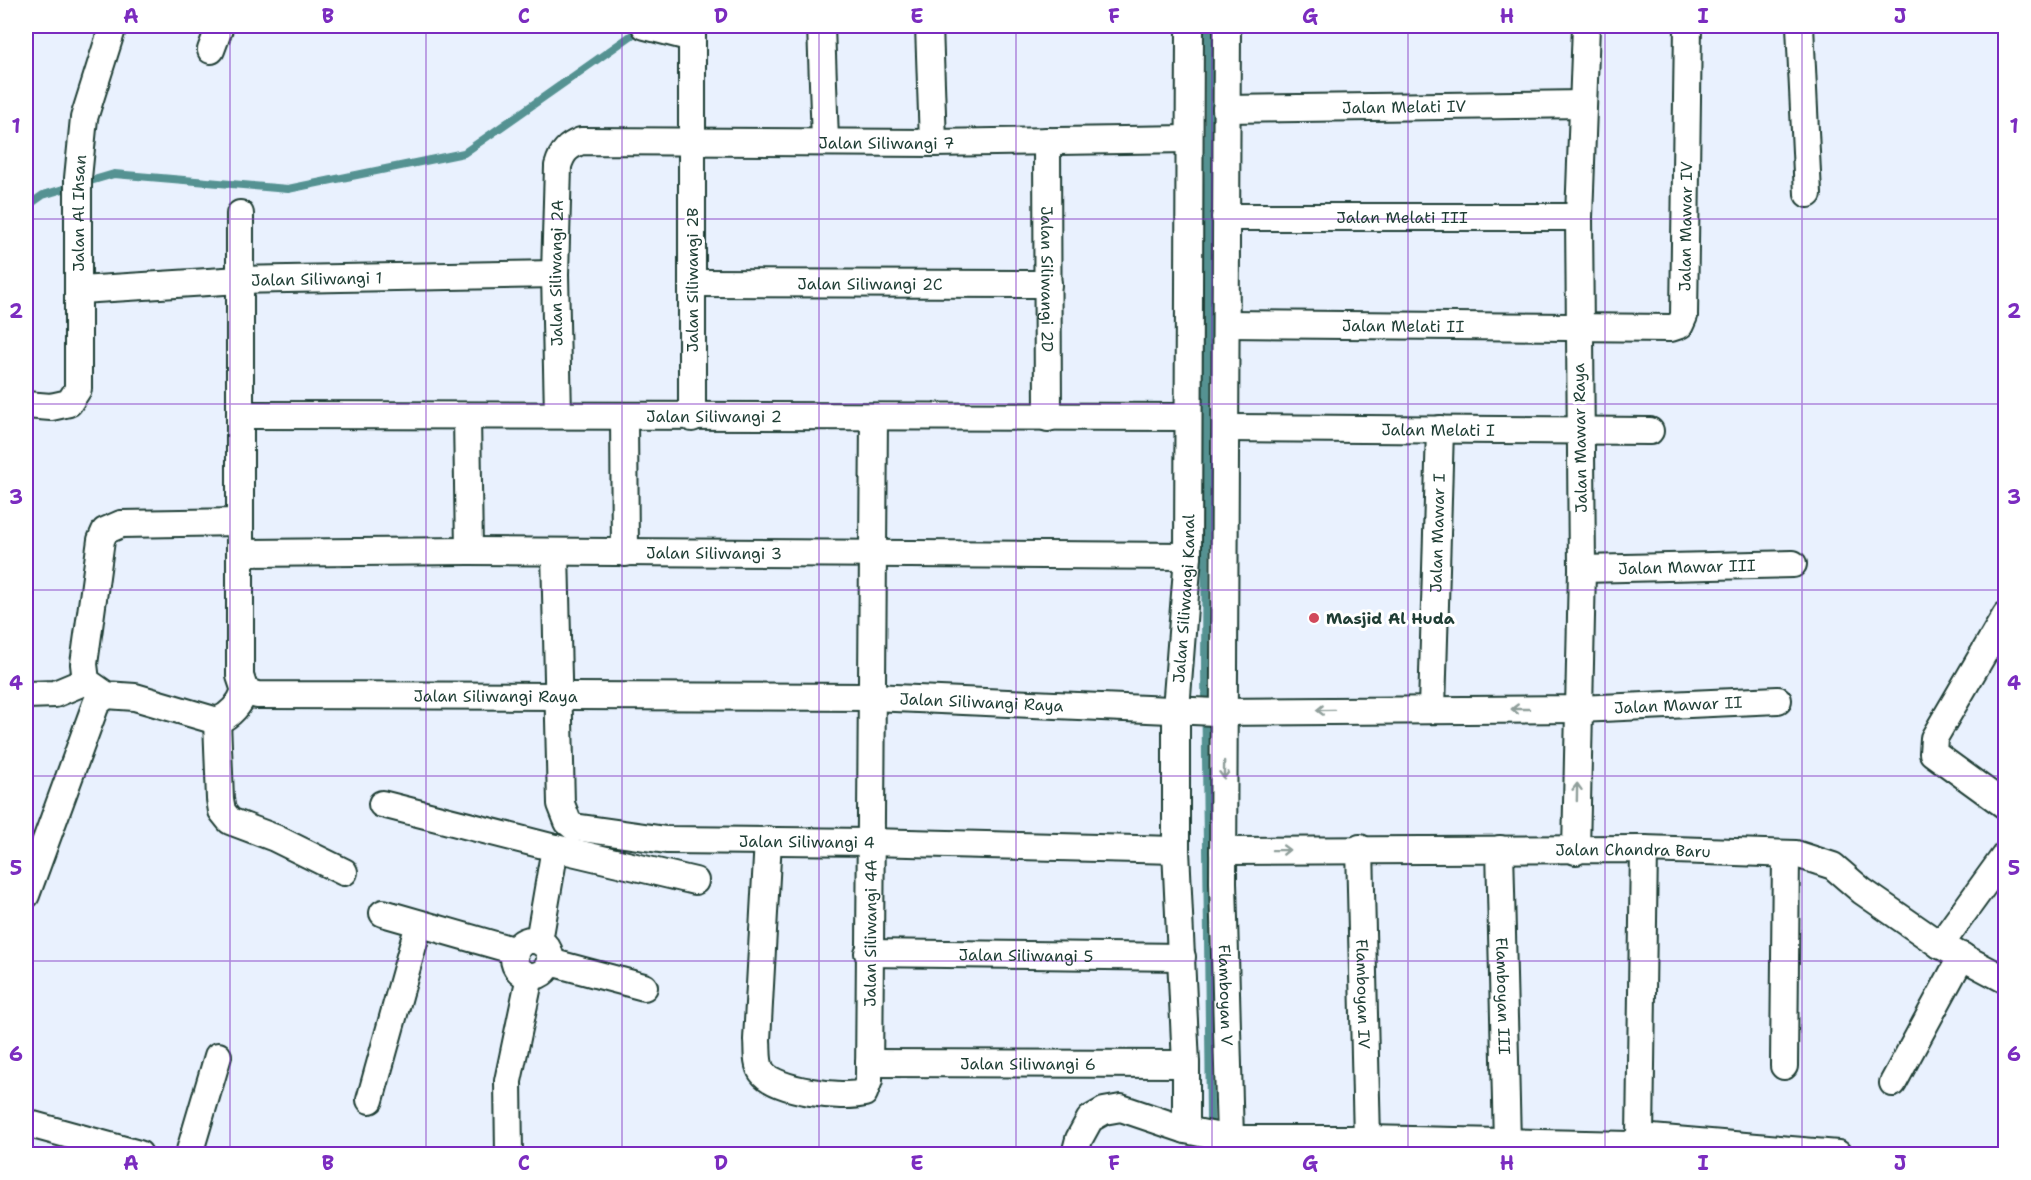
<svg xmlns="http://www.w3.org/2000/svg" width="2031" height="1180" font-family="'Shantell Sans',sans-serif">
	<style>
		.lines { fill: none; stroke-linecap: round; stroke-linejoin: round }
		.stream { stroke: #559292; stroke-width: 8 }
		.street-casing { stroke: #1f3d34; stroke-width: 30 }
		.street { stroke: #fff; stroke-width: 26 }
		.oneway { stroke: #8f9e9a }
		.grid { fill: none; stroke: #7b2cbf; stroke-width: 1.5; stroke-opacity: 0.55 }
		.poi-dot { fill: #d1495b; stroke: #fff; stroke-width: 2 }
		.labels { text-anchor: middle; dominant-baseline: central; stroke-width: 6; stroke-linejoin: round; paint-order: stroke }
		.street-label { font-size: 16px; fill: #1f3d34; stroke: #fff }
		.poi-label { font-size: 16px; font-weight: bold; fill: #1f3d34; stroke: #fff; text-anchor: start }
		.neatline { fill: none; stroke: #7b2cbf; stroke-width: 2 }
		.grid-label { font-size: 20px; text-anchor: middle; font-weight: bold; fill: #7b2cbf }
	</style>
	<rect width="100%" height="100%" fill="#e9f1fe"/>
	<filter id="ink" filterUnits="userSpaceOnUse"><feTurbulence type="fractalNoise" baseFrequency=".0167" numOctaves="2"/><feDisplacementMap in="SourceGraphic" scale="12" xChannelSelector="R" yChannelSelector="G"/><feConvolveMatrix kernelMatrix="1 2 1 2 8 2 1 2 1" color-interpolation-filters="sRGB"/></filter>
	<g filter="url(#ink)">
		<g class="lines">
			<!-- stream -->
			<g class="stream">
				<polyline points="1209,26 1205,667 1210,1119 1215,1154"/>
				<polyline points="26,207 43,195 114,174 288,189 464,153 642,28"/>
			</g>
			<!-- street casing -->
			<g class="street-casing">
				<g id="street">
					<polyline points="645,26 692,38"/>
					<polyline points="692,26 692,418"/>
					<polyline points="821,26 825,141"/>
					<polyline points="929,26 933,143"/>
					<path id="s1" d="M1227,26l-4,856 7,257"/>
					<polyline points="1800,26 1808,194"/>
					<polyline points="211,50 220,26"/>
					<path id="s2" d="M1226,109l357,-5"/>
					<path id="s3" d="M1047,141l1,277"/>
					<path id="s4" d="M240,214v462l5,15 12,4 615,2 344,15 363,-3 199,-9"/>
					<path id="s5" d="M1225,217h354"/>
					<path id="s6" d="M692,283l356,1"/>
					<path id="s7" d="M80,290l160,-10 315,-6"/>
					<path id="s8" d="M1226,324l445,4 9,-3 4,-9 4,-290"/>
					<path id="s9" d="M26,405l25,2 18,-4 9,-14v-211l6,-60 29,-92"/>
					<path id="s10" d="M240,415l948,2"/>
					<path id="s11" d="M558,415l-3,-141 3,-108c4,-14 10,-20 23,-25l352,2 256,-4"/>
					<polyline points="467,416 469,551"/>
					<polyline points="624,416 625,553"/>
					<path id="s12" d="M1226,428l424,3"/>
					<path d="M240,522l-119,2 -16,7 -4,9 -17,124 2,17 20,14 29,2 82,24c13,-5 23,-17 28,-30"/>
					<path id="s13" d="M555,552l6,252 7,18 6,5 92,13 204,2 306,8"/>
					<path id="s14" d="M242,553l227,-2 719,5"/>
					<path id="s15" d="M1582,569l211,-5"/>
					<polyline points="2006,615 1934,738 1933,753 2006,806"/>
					<polyline points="26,695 55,694 86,681"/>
					<path id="s16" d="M1432,709l8,-280"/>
					<polyline points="217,721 220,799 222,811 230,821 275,838 344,872"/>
					<polyline points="382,804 555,848"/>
					<path id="s17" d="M768,840l-11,200c1,11 -1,23 5,32 13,19 81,27 102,21l5,-13 5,-662"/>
					<path id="s18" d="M1360,848l7,291"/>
					<path id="s19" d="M1500,849l7,294"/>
					<path id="s20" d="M1223,851l421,-2 152,5 37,12 29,25 78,54 66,35"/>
					<polyline points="1576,851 1582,569 1579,217 1586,26"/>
					<polyline points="26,895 96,704 106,695"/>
					<polyline points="383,913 516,951"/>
					<circle cx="532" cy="958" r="18"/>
					<polyline points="539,941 555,848 695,881"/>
					<polyline points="1940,945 2006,854"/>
					<path id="s21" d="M868,953l314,4"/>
					<polyline points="550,962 644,987"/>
					<path id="s22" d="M869,1063l317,1"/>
					<polyline points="1784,1066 1786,854"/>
					<polyline points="1893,1083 1962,956"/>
					<polyline points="370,1100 419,924"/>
					<polyline points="26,1123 139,1154"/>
					<path id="s23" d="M1186,1130v-66l-10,-214v-141l12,-153 2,-530"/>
					<polyline points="1640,1137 1838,1154"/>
					<polyline points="189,1154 218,1056"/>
					<polyline points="509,1154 508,1081 530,976"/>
					<polyline points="1075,1154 1079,1139 1090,1119 1104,1111 1121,1108 1186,1130 1230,1139 1367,1139 1630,1145 1640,1137 1644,849"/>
				</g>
			</g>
			<!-- street -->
			<use href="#street" class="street"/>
		</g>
		<!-- one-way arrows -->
		<defs><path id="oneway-shaft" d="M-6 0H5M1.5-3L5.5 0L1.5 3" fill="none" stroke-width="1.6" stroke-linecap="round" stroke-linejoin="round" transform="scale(1.5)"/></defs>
		<g class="oneway">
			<use href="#oneway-shaft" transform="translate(1520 709) rotate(180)"/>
			<use href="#oneway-shaft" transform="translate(1325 710) rotate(179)"/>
			<use href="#oneway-shaft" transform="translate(1224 770) rotate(91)"/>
			<use href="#oneway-shaft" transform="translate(1577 792) rotate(-89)"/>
			<use href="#oneway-shaft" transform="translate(1281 850) rotate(-1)"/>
		</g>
	</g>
	<!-- grid -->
	<path class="grid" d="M230,26v1128M426,26v1128M622,26v1128M819,26v1128M1016,26v1128M1212,26v1128M1408,26v1128M1605,26v1128M1802,26v1128M26,219h1980M26,404h1980M26,590h1980M26,776h1980M26,961h1980"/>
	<!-- markers -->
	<circle class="poi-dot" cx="1314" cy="618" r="6"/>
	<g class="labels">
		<!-- street labels -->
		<g class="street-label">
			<text stroke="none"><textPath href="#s2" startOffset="178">Jalan Melati IV</textPath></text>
			<text stroke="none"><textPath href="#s11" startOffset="590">Jalan Siliwangi 7</textPath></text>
			<text stroke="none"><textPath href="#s9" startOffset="236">Jalan Al Ihsan</textPath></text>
			<text stroke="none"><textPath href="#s5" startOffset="177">Jalan Melati III</textPath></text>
			<text stroke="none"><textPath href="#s8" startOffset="554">Jalan Mawar IV</textPath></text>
			<text stroke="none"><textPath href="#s11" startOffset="142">Jalan Siliwangi 2A</textPath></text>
			<text stroke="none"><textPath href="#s7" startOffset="237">Jalan Siliwangi 1</textPath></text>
			<text stroke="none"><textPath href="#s3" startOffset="138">Jalan Siliwangi 2D</textPath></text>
			<text transform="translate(692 280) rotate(-90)">Jalan Siliwangi 2B</text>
			<text stroke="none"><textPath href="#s6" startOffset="178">Jalan Siliwangi 2C</textPath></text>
			<text stroke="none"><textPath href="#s8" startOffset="177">Jalan Melati II</textPath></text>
			<text stroke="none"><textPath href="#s10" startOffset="474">Jalan Siliwangi 2</textPath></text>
			<text stroke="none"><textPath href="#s12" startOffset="212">Jalan Melati I</textPath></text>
			<text transform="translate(1580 438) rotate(-91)">Jalan Mawar Raya</text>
			<text stroke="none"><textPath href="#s16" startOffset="176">Jalan Mawar I</textPath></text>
			<text stroke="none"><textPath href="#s14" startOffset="472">Jalan Siliwangi 3</textPath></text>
			<text stroke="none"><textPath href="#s15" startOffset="105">Jalan Mawar III</textPath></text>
			<text stroke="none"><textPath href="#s23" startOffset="532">Jalan Siliwangi Kanal</textPath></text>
			<text stroke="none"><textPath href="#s4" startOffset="729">Jalan Siliwangi Raya</textPath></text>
			<text stroke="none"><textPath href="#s4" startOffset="1215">Jalan Siliwangi Raya</textPath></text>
			<text stroke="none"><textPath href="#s4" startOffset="1912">Jalan Mawar II</textPath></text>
			<text stroke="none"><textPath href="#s13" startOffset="513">Jalan Siliwangi 4</textPath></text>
			<text stroke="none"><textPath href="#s20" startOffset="410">Jalan Chandra Baru</textPath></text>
			<text stroke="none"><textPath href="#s17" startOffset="501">Jalan Siliwangi 4A</textPath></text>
			<text stroke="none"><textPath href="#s21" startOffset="158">Jalan Siliwangi 5</textPath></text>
			<text stroke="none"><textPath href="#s18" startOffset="146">Flamboyan IV</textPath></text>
			<text stroke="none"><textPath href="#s1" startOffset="969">Flamboyan V</textPath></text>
			<text stroke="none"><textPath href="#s19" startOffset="147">Flamboyan III</textPath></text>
			<text stroke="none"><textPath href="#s22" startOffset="159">Jalan Siliwangi 6</textPath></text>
		</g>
		<!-- poi labels -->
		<g class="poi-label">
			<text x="1326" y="618">Masjid Al Huda</text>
		</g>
	</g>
	<!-- margin -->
	<rect width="2031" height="1180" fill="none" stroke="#fff" stroke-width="66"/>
	<rect x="33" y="33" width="1965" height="1114" class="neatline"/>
	<g class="grid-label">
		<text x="131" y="23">A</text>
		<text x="328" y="23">B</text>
		<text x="524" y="23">C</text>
		<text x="721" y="23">D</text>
		<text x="917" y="23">E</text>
		<text x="1114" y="23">F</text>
		<text x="1310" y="23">G</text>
		<text x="1507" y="23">H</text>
		<text x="1703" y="23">I</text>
		<text x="1900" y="23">J</text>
		<text x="16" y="133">1</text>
		<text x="2014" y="133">1</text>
		<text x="16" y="318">2</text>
		<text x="2014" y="318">2</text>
		<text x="16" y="504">3</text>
		<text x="2014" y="504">3</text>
		<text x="16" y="690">4</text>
		<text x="2014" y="690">4</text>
		<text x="16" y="875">5</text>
		<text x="2014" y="875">5</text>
		<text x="16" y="1061">6</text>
		<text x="2014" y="1061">6</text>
		<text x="131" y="1170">A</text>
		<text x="328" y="1170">B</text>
		<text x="524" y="1170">C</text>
		<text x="721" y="1170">D</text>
		<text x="917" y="1170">E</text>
		<text x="1114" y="1170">F</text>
		<text x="1310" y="1170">G</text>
		<text x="1507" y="1170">H</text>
		<text x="1703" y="1170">I</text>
		<text x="1900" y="1170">J</text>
	</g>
</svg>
